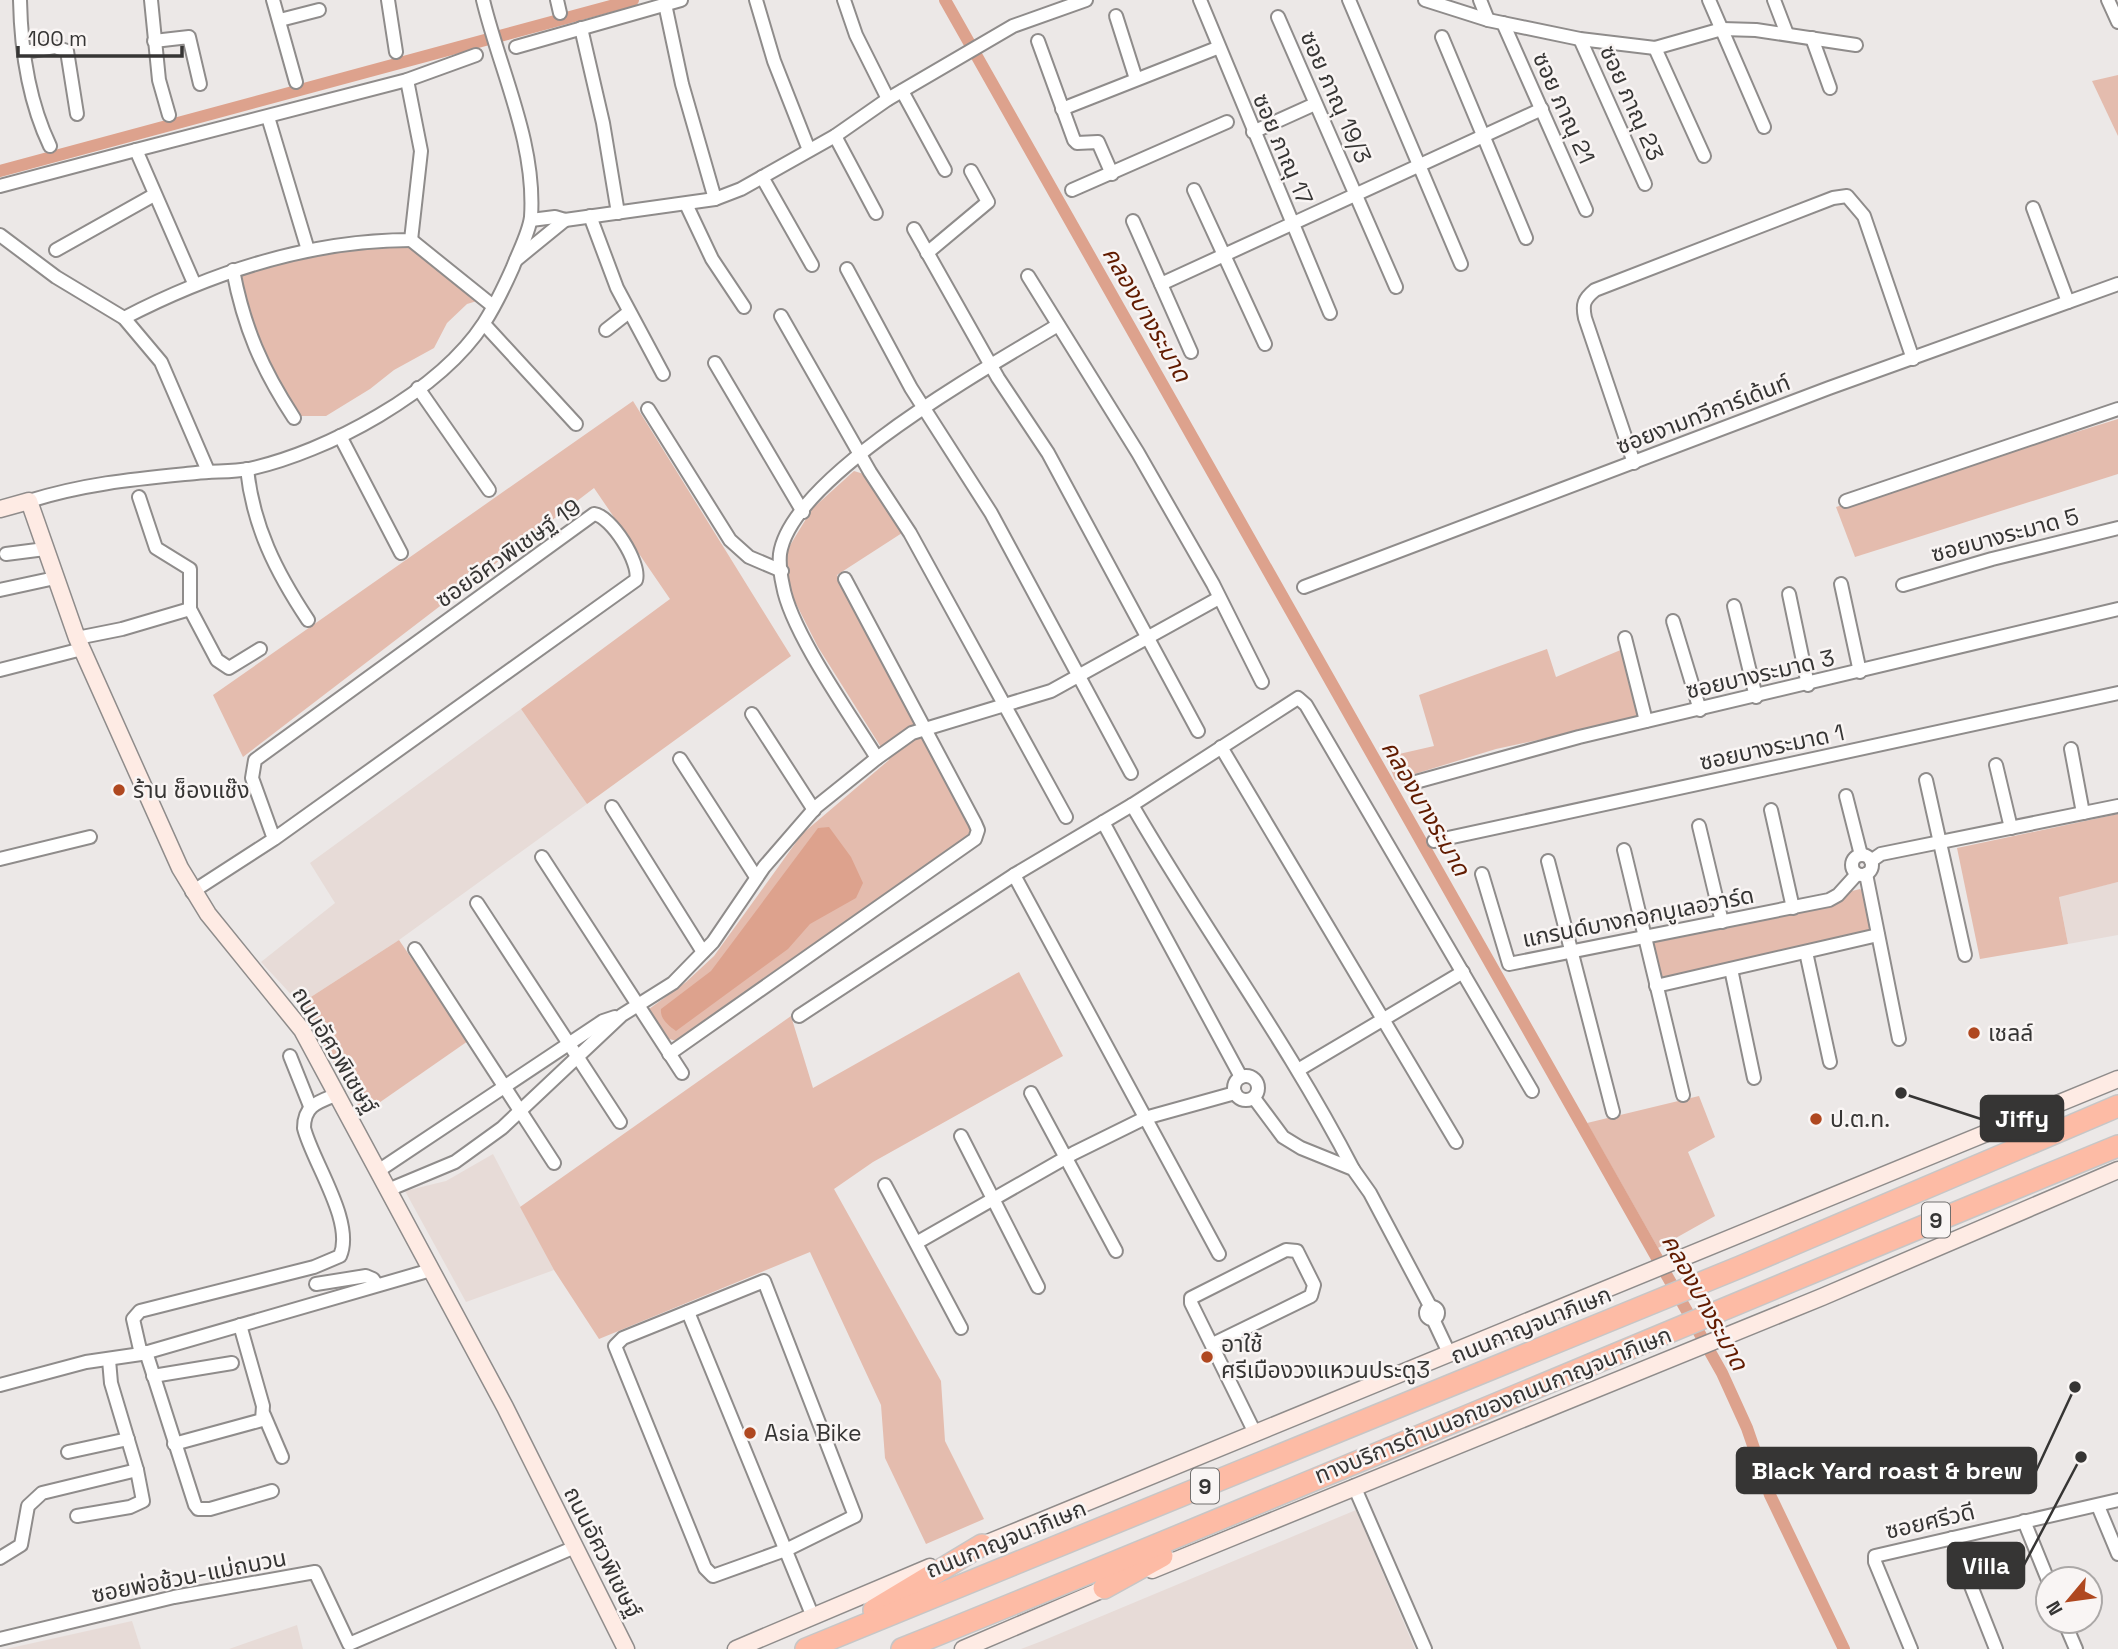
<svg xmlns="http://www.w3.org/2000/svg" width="2118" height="1649" font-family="'Space Grotesk','Noto Sans Thai',sans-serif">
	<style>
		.built { fill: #e7dbd7 }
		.green { fill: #e4bcae }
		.water { fill: #dda28d }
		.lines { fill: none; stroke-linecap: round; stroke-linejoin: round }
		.canal { stroke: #dda28d; stroke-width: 12 }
		.street-casing { stroke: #8f8c8b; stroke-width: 16 }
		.secondary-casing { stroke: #8f8c8b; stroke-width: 19 }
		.highway-casing { stroke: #c7c6c6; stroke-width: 24 }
		.street { stroke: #fff; stroke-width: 12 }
		.secondary { stroke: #feebe4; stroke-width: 16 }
		.highway { stroke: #fdbba5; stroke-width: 21 }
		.poi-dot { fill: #af4820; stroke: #f9f5f4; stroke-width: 2.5 }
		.labels { text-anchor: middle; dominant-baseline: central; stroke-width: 5; stroke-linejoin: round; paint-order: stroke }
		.shield { fill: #f9f5f4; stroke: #706f6e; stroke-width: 2 }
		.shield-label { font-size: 21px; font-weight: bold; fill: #363534 }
		.street-label { font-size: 23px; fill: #363534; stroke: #f9f5f4 }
		.poi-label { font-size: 23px; fill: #363534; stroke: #f9f5f4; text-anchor: start }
		.water-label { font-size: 24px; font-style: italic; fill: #611b00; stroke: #f9f5f4 }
		.leader { fill: none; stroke: #363534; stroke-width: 2.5 }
		.callout-dot { fill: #363534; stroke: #f9f5f4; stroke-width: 2.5 }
		.callout { fill: #363534; stroke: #363534; stroke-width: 2.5 }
		.callout-label { font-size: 24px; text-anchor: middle; font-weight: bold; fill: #fff }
	</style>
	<rect width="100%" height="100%" fill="#ece8e7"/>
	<!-- built -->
	<g class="built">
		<polygon points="521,709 587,804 399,940 300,1004 261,962 335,903 310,863"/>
		<polygon points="2118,882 2118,935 2068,944 2059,896"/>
		<polygon points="493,1154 554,1270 466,1302 405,1191 446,1181"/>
		<polygon points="1356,1510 1415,1649 1021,1649 1042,1641"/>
		<polygon points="132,1621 141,1649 6,1649"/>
		<polygon points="297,1625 303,1649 229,1649"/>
	</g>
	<!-- green -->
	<g class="green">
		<polygon points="2118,75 2118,136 2092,81"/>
		<polygon points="408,234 477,301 467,304 447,323 434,348 394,370 370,389 326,416 297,416 257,340 237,274 313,252"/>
		<polygon points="633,401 791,656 587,804 521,709 670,599 594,488 243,757 213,695"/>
		<polygon points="2118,419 2118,474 1855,557 1836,507"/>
		<polygon points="854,471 867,475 902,533 837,575 972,832 967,839 677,1041 669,1039 649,1009 686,982 714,956 802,834 889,760 818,647 787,586 786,552 812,509"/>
		<polygon points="1547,649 1556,677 1623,649 1639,718 1496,749 1395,780 1386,757 1434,746 1419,695"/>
		<polygon points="2118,814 2118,882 2059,897 2068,944 1980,959 1957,848"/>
		<polygon points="1860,889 1866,894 1872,930 1662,980 1651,941"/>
		<polygon points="399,940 468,1041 363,1114 300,1004"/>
		<polygon points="1019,972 1063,1056 873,1162 834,1189 941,1381 945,1441 984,1519 926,1544 885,1458 881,1405 810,1252 599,1339 554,1270 520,1207 791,1016 813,1088"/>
		<polygon points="1699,1096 1715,1137 1688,1152 1715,1216 1658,1248 1587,1123"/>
	</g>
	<!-- water -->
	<path class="water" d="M829,827l22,30 12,26 -7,15 -46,26 -22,25 -112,82c-8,-6 -16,-12 -15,-22l50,-38 107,-143z"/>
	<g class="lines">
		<!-- canal -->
		<g class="canal">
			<polyline points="945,0 1722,1373 1747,1428 1770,1495 1844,1649"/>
			<polyline points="0,171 633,0"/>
		</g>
		<!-- street casing -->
		<g class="street-casing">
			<g id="street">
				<path d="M20,0c1,51 8,100 30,146"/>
				<polyline points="151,0 159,80 169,115"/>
				<polyline points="273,0 296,82"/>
				<polyline points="388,0 396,52"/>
				<polyline points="557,0 560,13"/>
				<polyline points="756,0 774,61 809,150"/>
				<polyline points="844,0 856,35 888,99"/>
				<polyline points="1200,0 1330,313"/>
				<polyline points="1349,0 1461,264"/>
				<polyline points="1425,0 1488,20 1580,39 1655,48 1722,29 1756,30 1856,45"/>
				<polyline points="1480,0 1488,20"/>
				<polyline points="1709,0 1764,127"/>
				<polyline points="1774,0 1787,34"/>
				<polyline points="2108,0 2118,22"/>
				<polyline points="665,4 682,84 715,199"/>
				<polyline points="1116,16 1136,79"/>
				<polyline points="1278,17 1396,287"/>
				<polyline points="280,20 319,10"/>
				<polyline points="1503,23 1586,210"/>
				<polyline points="581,28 603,123 618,213"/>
				<polyline points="1442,37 1526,238"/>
				<polyline points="1812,38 1830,88"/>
				<polyline points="1580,39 1645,184"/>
				<polyline points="154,41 189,37 200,84"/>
				<polyline points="1038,41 1074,140 1077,143 1098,142 1112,174"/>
				<polyline points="516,47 681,0"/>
				<polyline points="1655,48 1704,156"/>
				<polyline points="24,52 55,47 67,51 77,114"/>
				<polyline points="902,91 945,170"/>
				<polyline points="1062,109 1217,48"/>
				<polyline points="268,117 308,250"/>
				<polyline points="1253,132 1315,104"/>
				<polyline points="835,136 876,213"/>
				<polyline points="762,177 812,265"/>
				<polyline points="0,186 136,150"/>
				<polyline points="1072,190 1227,122"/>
				<polyline points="1194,190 1265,344"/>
				<polyline points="686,204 712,259 744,307"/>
				<polyline points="2033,208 2068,302"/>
				<polyline points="590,216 617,288 663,374"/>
				<polyline points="531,220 555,217 565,220 715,199 741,189 835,136 888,99 1013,26 1086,0"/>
				<polyline points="1133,221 1191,352"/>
				<polyline points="914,229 998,378 1048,453 1198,731"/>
				<polyline points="0,235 56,277 124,318 161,362 208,471"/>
				<polyline points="411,240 493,306"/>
				<polyline points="56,250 154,195"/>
				<polyline points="927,253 988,202 971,171"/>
				<polyline points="516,260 565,220"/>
				<polyline points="847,269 911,388 991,513 1131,773"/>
				<path d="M233,270c11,58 29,99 61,148"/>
				<polyline points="1028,276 1138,453 1213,584 1262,682"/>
				<polyline points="194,283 136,150 407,80 476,55"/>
				<polyline points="1161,284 1542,109"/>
				<polyline points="781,316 870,472 910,533 1066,817"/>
				<path d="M124,318c89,-46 185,-78 287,-78l10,-89 -14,-71"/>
				<polyline points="484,324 576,424"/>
				<polyline points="606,330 629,312"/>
				<polyline points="715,363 803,512"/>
				<polyline points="418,388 489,490"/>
				<polyline points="648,409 730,540 749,557 782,571"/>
				<polyline points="340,436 401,553"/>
				<path d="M1634,463l-49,-145c-3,-14 -1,-19 10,-28l238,-92 14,-2 17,20 49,143"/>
				<path d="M247,469c6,57 29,103 61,151"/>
				<polyline points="139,497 156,548 190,569 190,609 217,660 229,668 260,649"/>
				<path d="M29,501c58,-18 107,-22 167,-28 17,-2 36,-1 53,-4 78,-17 190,-77 235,-146 11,-17 21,-38 29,-56 6,-16 16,-34 18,-50 5,-75 -31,-146 -48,-217"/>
				<polyline points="1846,501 2118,409"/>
				<polyline points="6,554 45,549"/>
				<polyline points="1841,584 1860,672"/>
				<polyline points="1903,585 1992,559 2118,528"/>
				<polyline points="1304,587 1829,388 2118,284"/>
				<polyline points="0,590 55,578"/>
				<polyline points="1789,594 1808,685"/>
				<polyline points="1734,606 1756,697"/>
				<polyline points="1673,621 1700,710"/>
				<polyline points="77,638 122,629 190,609"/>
				<polyline points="1625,638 1646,721"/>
				<polyline points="0,670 82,649"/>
				<polyline points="752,714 814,810"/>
				<polyline points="1221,747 1456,1142"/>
				<polyline points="2071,749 2083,813"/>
				<path d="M877,758c-26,-42 -86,-126 -94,-172 -2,-9 -4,-22 -3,-32 11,-78 212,-189 278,-229"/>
				<polyline points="680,759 756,877"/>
				<polyline points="1996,765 2011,828"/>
				<polyline points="1926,780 1965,955"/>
				<polyline points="1412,783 1579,737 2118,609"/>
				<polyline points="1846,796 1861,855"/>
				<path d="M1132,805c71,123 156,238 221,364"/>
				<polyline points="612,807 703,952"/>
				<polyline points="1771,810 1793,908"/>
				<polyline points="1103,822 1241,1077"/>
				<polyline points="1699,826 1722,922"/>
				<polyline points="1434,841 2118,693"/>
				<polyline points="1624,850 1683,1095"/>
				<circle cx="1862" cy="865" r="10"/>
				<polyline points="542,857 682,1073"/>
				<polyline points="0,859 90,837"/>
				<polyline points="1548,861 1613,1112"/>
				<polyline points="1871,861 1881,854 2118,806"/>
				<polyline points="1482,874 1509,964 1829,900 1838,895 1857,874"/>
				<polyline points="1866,874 1899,1039"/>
				<polyline points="1014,875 1219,1254"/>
				<path d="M192,892l82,-53 362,-259c5,-17 -25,-64 -42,-66l-339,246 -3,18 22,61"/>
				<polyline points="477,903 620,1122"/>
				<polyline points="415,949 554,1163"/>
				<polyline points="1806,952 1830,1062"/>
				<polyline points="1731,969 1754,1078"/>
				<polyline points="1656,986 1878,935"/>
				<polyline points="799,1016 1014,875 1132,805 1298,698 1306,705 1532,1091"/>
				<polyline points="669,1054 975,839 978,830 975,823 845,579"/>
				<polyline points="290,1056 310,1106"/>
				<polyline points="1298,1070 1463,972"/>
				<circle cx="1246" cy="1088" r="12"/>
				<polyline points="1031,1093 1116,1251"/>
				<polyline points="1254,1098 1283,1137 1301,1148 1353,1169 1370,1193 1430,1306"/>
				<polyline points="961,1136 1038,1287"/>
				<polyline points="378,1171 603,1021 615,1017"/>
				<polyline points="885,1185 961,1328"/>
				<polyline points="388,1190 455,1162 502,1128 622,1015 673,983 713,942 764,867 816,807 877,758 912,733 1051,691 1219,598"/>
				<polyline points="918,1242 1074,1153 1145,1118 1235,1093"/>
				<polygon points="764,1281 855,1516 788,1549 713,1576 705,1568 615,1346 623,1338"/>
				<polyline points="316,1284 366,1276 373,1279 377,1285"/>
				<circle cx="1432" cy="1313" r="6"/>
				<polyline points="688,1312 813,1617"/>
				<polyline points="1433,1319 1449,1353"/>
				<polyline points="1213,1344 1311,1296 1314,1285 1297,1251 1286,1250 1191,1298 1191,1303 1254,1431"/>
				<polyline points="146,1352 195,1505 198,1509 210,1509 272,1491"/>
				<path d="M141,1354l-8,-35 7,-8 174,-44 26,-11c15,-34 -28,-95 -36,-128 0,-23 14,-26 34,-34"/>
				<polyline points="153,1376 232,1363"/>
				<polyline points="0,1385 86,1362 141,1354 431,1270"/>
				<polyline points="264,1415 282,1457"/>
				<polyline points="174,1444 262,1420 263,1406 240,1325"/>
				<polyline points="68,1452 128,1439"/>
				<polyline points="1354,1486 1425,1649"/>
				<polyline points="2098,1506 2118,1554"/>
				<polyline points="77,1516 130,1507 143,1501 137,1470 111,1383 109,1360"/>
				<polyline points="2024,1521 2048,1580"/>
				<polyline points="1952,1538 1996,1649"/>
				<polyline points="0,1558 21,1545 28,1506 42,1493 137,1470"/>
				<polyline points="2064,1621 2076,1649"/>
				<polyline points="0,1639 174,1597 315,1572 349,1644 575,1547"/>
				<polyline points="1911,1649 1875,1562 1875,1556 2118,1500"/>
			</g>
		</g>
		<!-- secondary casing -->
		<g class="secondary-casing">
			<g id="secondary">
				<polyline points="0,509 29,501 77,638 180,868 208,914 302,1030 505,1407 626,1649"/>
				<polyline points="973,1549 2118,1079"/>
				<polyline points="1152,1570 1822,1297 2118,1170"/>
				<polyline points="736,1649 930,1567"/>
				<polyline points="963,1649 1115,1584"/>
			</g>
		</g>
		<!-- highway casing -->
		<g class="highway-casing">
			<g id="highway">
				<polyline points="1104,1588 1162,1556"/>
				<polyline points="874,1610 982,1545"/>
				<polyline points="806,1649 1740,1267 2118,1106"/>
				<path d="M902,1649c407,-164 810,-337 1216,-503"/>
			</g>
		</g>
		<!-- street -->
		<use href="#street" class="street"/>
		<!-- secondary -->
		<use href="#secondary" class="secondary"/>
		<!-- highway -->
		<use href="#highway" class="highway"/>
	</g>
	<!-- markers -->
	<g class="poi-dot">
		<circle cx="119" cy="790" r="7"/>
		<circle cx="1974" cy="1033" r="7"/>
		<circle cx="1816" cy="1119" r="7"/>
		<circle cx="1207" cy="1357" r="7"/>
		<circle cx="750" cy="1433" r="7"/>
	</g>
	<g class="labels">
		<!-- shield labels -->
		<g class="shield">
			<rect x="1922" y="1202.5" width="28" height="35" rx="5"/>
			<rect x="1191" y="1468.5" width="28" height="35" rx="5"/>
		</g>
		<g class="shield-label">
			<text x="1936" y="1220">9</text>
			<text x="1205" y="1486">9</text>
		</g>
		<!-- street labels -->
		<g class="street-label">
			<text transform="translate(1336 97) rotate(66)">ซอย ภาณุ 19/3</text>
			<text transform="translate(1632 103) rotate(66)">ซอย ภาณุ 23</text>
			<text transform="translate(1564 108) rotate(66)">ซอย ภาณุ 21</text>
			<text transform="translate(1283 149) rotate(67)">ซอย ภาณุ 17</text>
			<text transform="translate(1703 414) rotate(-21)">ซอยงามทวีการ์เด้นท์</text>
			<text transform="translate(2005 535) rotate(-15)">ซอยบางระมาด 5</text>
			<text transform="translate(508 553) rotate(-35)">ซอยอัศวพิเชษฐ์ 19</text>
			<text transform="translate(1760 674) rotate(-13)">ซอยบางระมาด 3</text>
			<text transform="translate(1772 747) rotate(-12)">ซอยบางระมาด 1</text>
			<text transform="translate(1638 917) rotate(-11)">แกรนด์บางกอกบูเลอวาร์ด</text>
			<text transform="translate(335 1050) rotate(59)">ถนนอัศวพิเชษฐ์</text>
			<text transform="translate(1531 1325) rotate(-22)">ถนนกาญจนาภิเษก</text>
			<text transform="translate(1493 1405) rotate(-22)">ทางบริการด้านนอกของถนนกาญจนาภิเษก</text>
			<text transform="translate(1930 1521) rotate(-13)">ซอยศรีวดี</text>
			<text transform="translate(1006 1539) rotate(-22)">ถนนกาญจนาภิเษก</text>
			<text transform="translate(603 1552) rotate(63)">ถนนอัศวพิเชษฐ์</text>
			<text transform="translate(189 1576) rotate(-11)">ซอยพ่อช้วน-แม่ถนวน</text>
		</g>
		<!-- poi labels -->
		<g class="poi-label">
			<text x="133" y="790">ร้าน ช็องแช๊ง</text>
			<text x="1988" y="1033">เชลล์</text>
			<text x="1830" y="1119">ป.ต.ท.</text>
			<text x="1221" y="1344">อาใช้<tspan x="1221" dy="26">ศรีเมืองวงแหวนประตู3</tspan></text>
			<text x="764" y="1433">Asia Bike</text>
		</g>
		<!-- water labels -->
		<g class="water-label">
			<text transform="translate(1147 314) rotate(60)">คลองบางระมาด</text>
			<text transform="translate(1426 808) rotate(60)">คลองบางระมาด</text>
			<text transform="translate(1705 1302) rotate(61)">คลองบางระมาด</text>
		</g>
	</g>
	<!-- callouts -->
	<path class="leader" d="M1901 1093L1981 1119M2075 1387L2036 1471M2081 1457L2024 1565"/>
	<g class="callout-dot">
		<circle cx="1901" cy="1093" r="7"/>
		<circle cx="2075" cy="1387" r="7"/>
		<circle cx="2081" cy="1457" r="7"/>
	</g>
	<g class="callout">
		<rect x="1981" y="1096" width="82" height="45" rx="7"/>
		<rect x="1737" y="1448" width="299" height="45" rx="7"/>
		<rect x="1948" y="1543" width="76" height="45" rx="7"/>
	</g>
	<g class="callout-label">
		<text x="2022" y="1127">Jiffy</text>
		<text x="1887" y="1479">Black Yard roast &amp; brew</text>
		<text x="1986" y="1574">Villa</text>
	</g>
	<!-- north arrow -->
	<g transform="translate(2069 1600) rotate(241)"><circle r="33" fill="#f9f5f4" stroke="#aba8a7" stroke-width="2"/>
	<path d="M0-5L12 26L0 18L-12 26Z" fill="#af4820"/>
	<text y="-10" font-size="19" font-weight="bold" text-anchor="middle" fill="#363534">N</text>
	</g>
	<!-- scale -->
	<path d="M18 46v10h164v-10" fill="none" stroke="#363534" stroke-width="3.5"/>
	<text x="28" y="46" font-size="21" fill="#363534" stroke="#f9f5f4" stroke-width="5" paint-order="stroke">100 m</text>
</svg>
